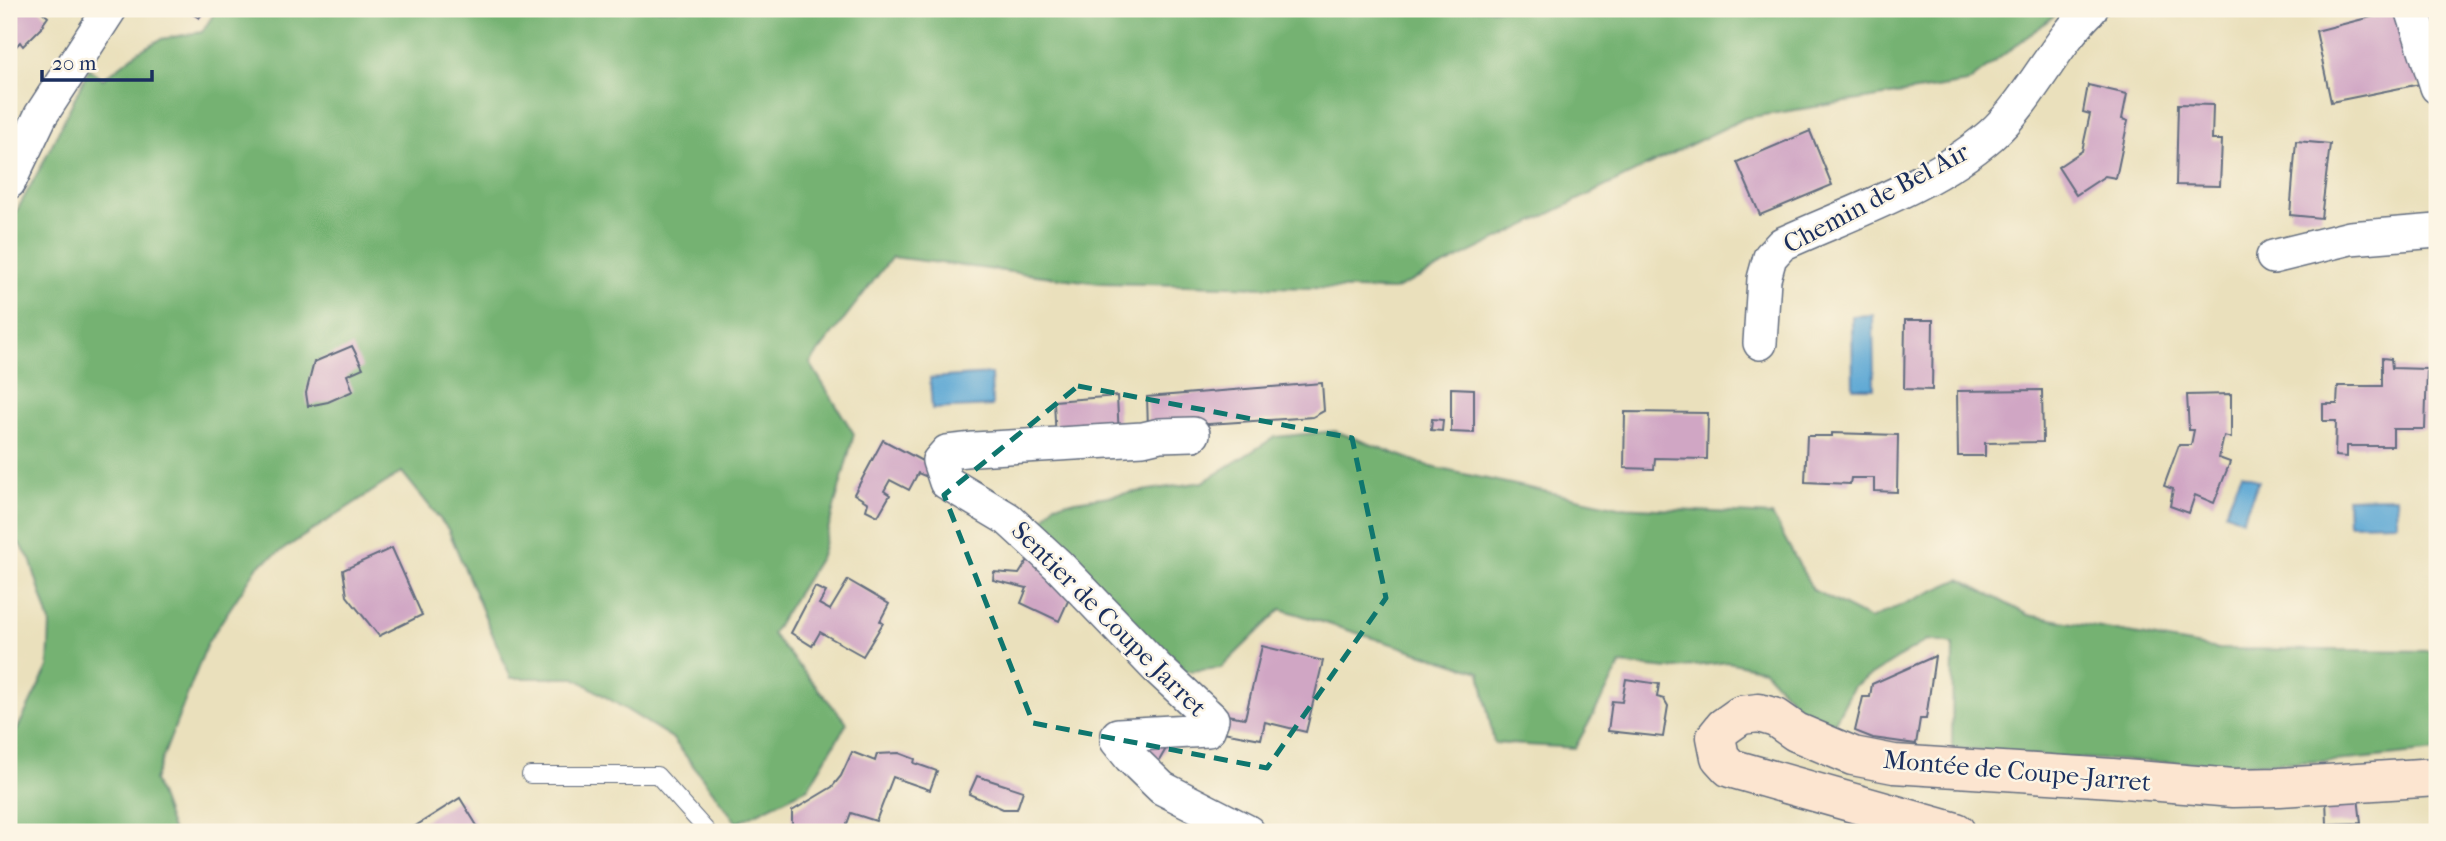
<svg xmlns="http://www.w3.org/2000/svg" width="2446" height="841" font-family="'IM FELL French Canon',serif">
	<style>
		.forest { fill: #74b272; stroke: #487068; stroke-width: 2 }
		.water { fill: #5ba7d4; stroke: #3b6b99; stroke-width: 2 }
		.building { fill: #d0a6c4 }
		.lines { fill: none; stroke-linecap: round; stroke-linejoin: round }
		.lane-casing { stroke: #636d7f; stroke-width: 18 }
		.street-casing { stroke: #636d7f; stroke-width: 36 }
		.secondary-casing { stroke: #636d7f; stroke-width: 41 }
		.lane { stroke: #fff; stroke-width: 16 }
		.street { stroke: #fff; stroke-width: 33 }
		.secondary { stroke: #fce5d0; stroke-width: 38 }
		.marked { fill: none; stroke: #0f766e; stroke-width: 5; stroke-dasharray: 14 9; stroke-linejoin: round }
		.labels { text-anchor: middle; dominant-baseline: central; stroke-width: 5; stroke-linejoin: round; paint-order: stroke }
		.street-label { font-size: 26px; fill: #1b2f5e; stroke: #fcf5e5 }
	</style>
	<rect width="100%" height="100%" fill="#fcf5e5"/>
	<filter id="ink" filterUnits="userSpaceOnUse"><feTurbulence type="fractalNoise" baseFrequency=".0143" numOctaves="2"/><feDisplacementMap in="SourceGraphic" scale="14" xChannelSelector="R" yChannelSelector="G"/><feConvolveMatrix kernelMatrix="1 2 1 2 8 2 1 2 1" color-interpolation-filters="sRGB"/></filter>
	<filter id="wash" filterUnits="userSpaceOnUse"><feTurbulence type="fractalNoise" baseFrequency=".00686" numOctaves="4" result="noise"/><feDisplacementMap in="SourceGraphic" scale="28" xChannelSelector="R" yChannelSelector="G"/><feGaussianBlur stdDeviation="1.57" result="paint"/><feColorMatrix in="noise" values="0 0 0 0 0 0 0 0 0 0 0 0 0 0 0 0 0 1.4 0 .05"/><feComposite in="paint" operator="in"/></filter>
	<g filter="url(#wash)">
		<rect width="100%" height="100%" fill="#eae0bc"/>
		<!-- forest -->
		<g class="forest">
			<polygon points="217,9 2063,9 1967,83 1745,118 1394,290 1100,283 892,257 810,363 854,434 821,556 772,634 847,723 808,788 737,823 672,738 575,678 511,678 448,529 402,472 258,566 208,642 154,780 173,832 9,832 9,746 48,667 50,623 30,559 9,529 9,225 44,161 89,69 103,79 139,51 161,39 202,32"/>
			<path d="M1335,431l96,36 188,40 153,8 41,75 57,29 90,-40 68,36 190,34 219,2v100c-35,3 -71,8 -106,10 -127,5 -254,0 -379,-13l1,-104 -26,-4 -73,46 -23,43 -23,-11 -44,-48 -36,-8 -60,7 -47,-5 -46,84 -81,-5 -14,-71 -199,-63 -60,59 -41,4 -146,-140 21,-28 148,-22 72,-45z"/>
		</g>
		<!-- water -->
		<g class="water">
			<polygon points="1873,315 1874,388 1853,388 1852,316"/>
			<polygon points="991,374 992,406 932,409 930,378"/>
			<polygon points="2242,473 2259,481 2242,520 2225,512"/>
			<polygon points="2396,497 2397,523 2348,524 2347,498"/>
		</g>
		<g id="blocks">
			<!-- building -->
			<g class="building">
				<polygon points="9,9 39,9 48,17 43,24 44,25 23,46 20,42 9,54"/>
				<polygon points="185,9 206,9 199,18"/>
				<polygon points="2389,9 2404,9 2430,82 2331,102 2316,31 2375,16 2374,12"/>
				<polygon points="2425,9 2437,9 2437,45"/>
				<polygon points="2088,85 2127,94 2122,119 2128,121 2116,178 2105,176 2076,195 2058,167 2082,151 2090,114 2083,112"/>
				<polygon points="2178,104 2213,105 2212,140 2222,140 2220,186 2176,185"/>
				<polygon points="1810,131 1832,185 1760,215 1737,162"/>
				<polygon points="2296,141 2330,144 2321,218 2290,215"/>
				<polygon points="1905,320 1933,320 1932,390 1904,389"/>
				<polygon points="352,346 363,368 347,375 353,391 328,402 308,406 306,393 314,362"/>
				<polygon points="2382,358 2391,359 2392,368 2427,369 2425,429 2393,429 2393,446 2347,446 2347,457 2335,456 2336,421 2323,421 2323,404 2337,404 2338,386 2382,386"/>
				<polygon points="1322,383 1324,411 1313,417 1148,428 1147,397"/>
				<polygon points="1451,388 1474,389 1474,433 1451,432"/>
				<polygon points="2042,390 2043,442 1985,443 1985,456 1958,456 1957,391"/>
				<polygon points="2231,394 2231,438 2224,436 2219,458 2230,462 2214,503 2195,495 2189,513 2170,506 2173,489 2164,486 2179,445 2191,445 2194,430 2189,430 2187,395"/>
				<polygon points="1117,396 1119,437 1056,441 1054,401"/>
				<polygon points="1625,412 1708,413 1707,459 1655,458 1654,469 1624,468"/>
				<polygon points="1432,419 1443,420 1442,431 1431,430"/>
				<polygon points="1832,433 1898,435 1897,492 1874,491 1874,478 1851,478 1850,484 1805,482 1807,436 1832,436"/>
				<polygon points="883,440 926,463 932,479 918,473 909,490 890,480 884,491 890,495 878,516 866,510 868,503 854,494"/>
				<polygon points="392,548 422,615 379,636 347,596 343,570"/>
				<polygon points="1033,552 1073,590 1059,621 1021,603 1027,588 993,580 994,572 1019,574"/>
				<polygon points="848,580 889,604 880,621 883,623 863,656 820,632 812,646 791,633 815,587 826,592 819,604 830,610"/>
				<polygon points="1262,646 1323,661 1306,732 1265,722 1261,739 1223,732 1226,715 1245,718"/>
				<polygon points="1935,656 1926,719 1920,719 1916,744 1873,738 1855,731 1863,697 1870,697 1872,684"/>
				<polygon points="1626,679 1659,684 1657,697 1664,699 1668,706 1663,737 1608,731 1612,701 1622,702"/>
				<polygon points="1174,735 1156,766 1130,737"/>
				<polygon points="852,752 875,761 877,754 899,753 915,759 914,763 937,771 930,790 893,777 876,821 851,813 844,832 792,832 792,811 832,787 841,776"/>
				<polygon points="977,776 1023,791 1017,809 1003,809 969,794"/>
				<polygon points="2358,797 2361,823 2327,824 2326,799"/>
				<polygon points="460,798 481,832 406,832"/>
			</g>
		</g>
	</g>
	<g filter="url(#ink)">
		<use href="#blocks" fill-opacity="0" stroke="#636d7f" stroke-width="2"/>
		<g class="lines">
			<!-- lane casing -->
			<g class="lane-casing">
				<polyline id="lane" points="530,775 657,775 708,832"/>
			</g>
			<!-- street casing -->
			<g class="street-casing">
				<g id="street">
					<polyline points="2412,9 2437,87"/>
					<polyline points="9,182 41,115 110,9"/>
					<polyline points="2273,257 2350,238 2437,231"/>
					<path d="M1760,343l4,-64 6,-22 12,-13c68,-31 152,-59 209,-109 39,-35 62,-89 100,-126"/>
					<polyline points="1193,434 1160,435 1143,439 974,449 947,452 939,461 946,482 1008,519 1058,565 1156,667 1212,719 1208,730 1118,735 1117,741 1130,757 1162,788 1248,832"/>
				</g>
			</g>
			<!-- secondary casing -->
			<g class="secondary-casing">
				<polyline id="secondary" points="1956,832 1730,768 1720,757 1716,737 1724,727 1741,715 1759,713 1776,718 1796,732 1853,756 1894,764 2112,778 2233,788 2280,787 2437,777"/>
			</g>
			<!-- lane -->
			<use href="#lane" class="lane"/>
			<!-- street -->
			<use href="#street" class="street"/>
			<!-- secondary -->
			<use href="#secondary" class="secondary"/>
		</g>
	</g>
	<!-- marked area -->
	<path class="marked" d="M1078,386l274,52 34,160 -119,170 -234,-45 -89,-228z"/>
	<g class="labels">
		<!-- street labels -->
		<g class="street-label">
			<text transform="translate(1876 198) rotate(-28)">Chemin de Bel Air</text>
			<text transform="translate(1109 619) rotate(45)">Sentier de Coupe Jarret</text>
			<text transform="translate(2017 771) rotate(5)">Montée de Coupe-Jarret</text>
		</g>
	</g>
	<!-- margin -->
	<rect width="2446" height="841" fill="none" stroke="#fcf5e5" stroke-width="35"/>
	<!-- scale -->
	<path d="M42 70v10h110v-10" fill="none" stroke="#1b2f5e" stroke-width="3.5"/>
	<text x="52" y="70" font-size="21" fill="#1b2f5e" stroke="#fcf5e5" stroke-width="5" paint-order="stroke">20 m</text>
</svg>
